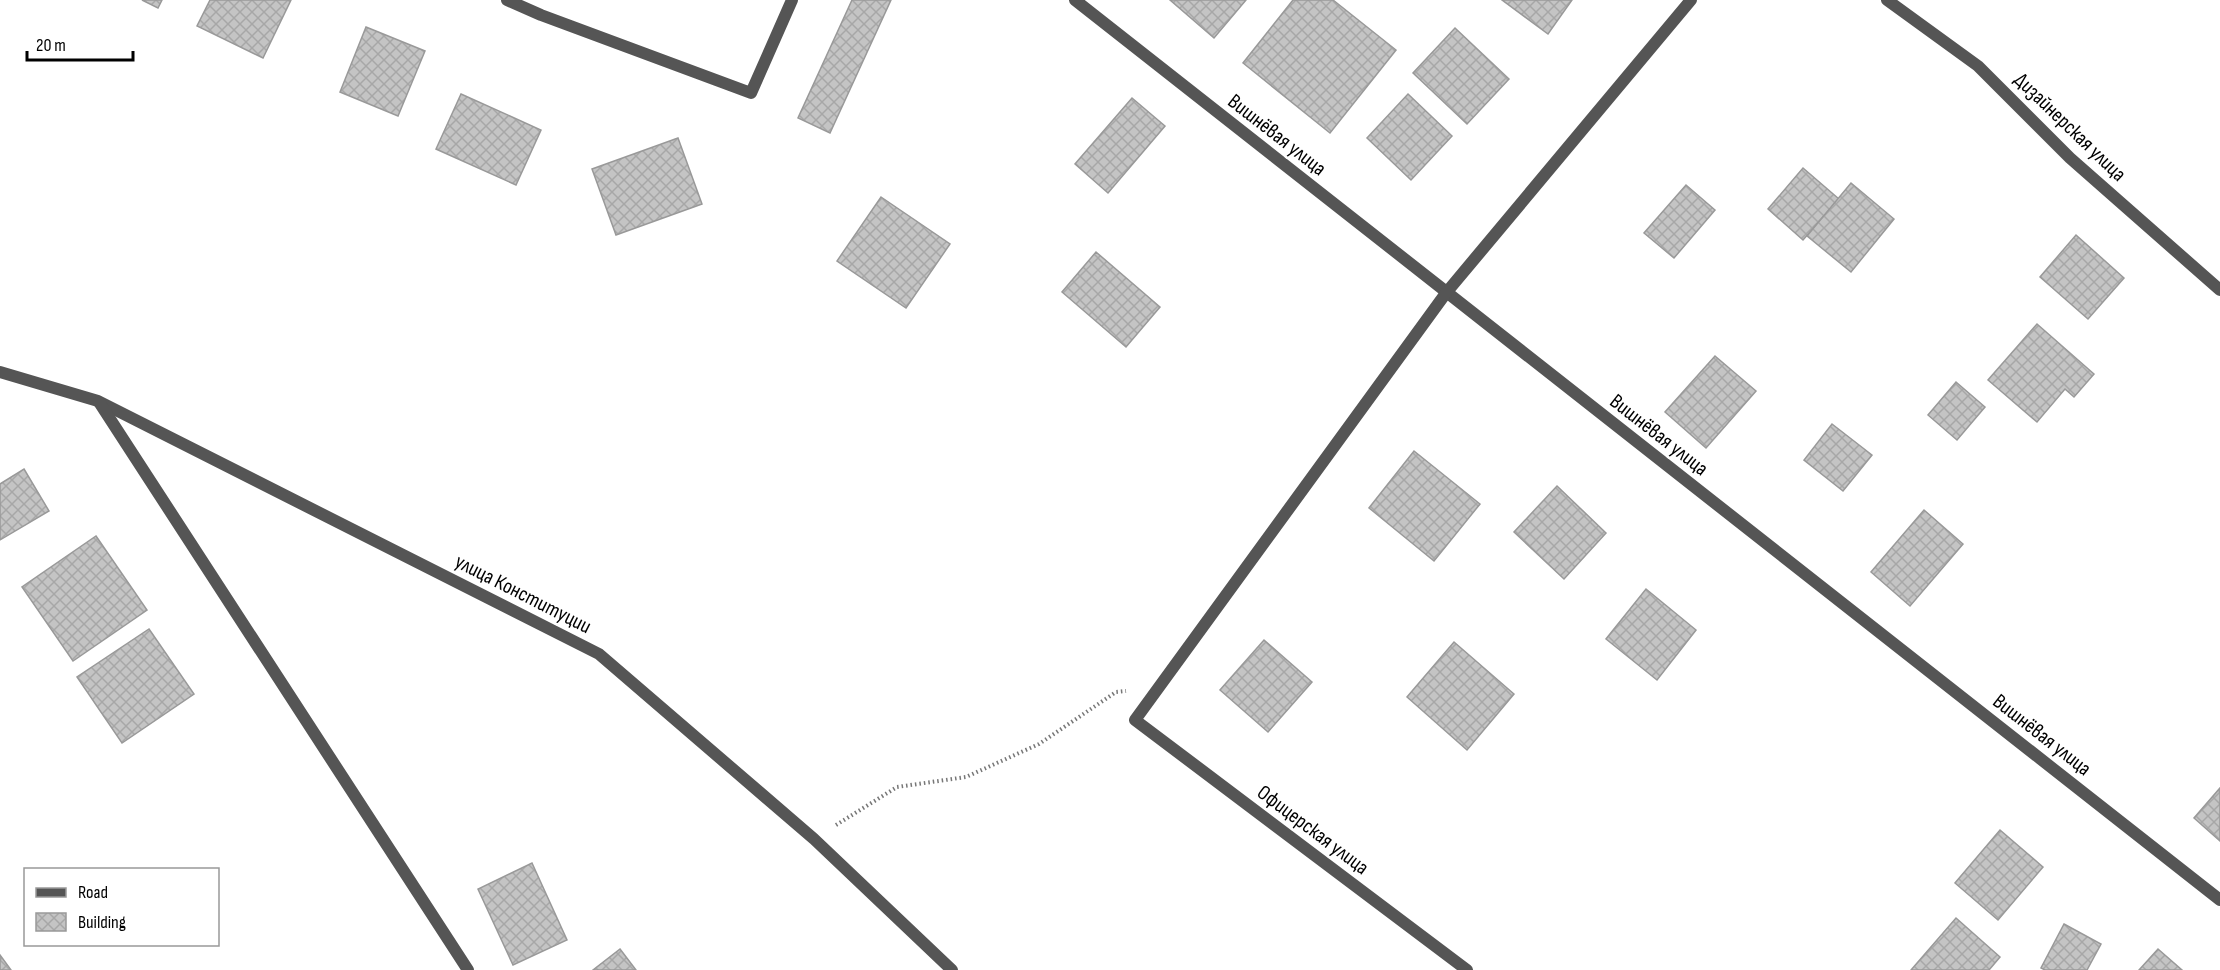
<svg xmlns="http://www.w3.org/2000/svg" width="2220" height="970" font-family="'Sofia Sans Condensed',sans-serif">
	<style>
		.building { fill: url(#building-cross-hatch); stroke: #999; stroke-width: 1.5 }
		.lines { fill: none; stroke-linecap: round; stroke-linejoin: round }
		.path { stroke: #777; stroke-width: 4; stroke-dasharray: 1.5 3; stroke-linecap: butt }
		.service { stroke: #555; stroke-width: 12 }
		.minor { stroke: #555; stroke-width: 12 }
		.labels { text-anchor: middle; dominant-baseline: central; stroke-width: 5; stroke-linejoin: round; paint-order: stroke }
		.street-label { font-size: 21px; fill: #000; stroke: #fff }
	</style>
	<defs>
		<pattern id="building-cross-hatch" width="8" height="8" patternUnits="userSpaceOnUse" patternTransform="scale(1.5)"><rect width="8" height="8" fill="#c4c4c4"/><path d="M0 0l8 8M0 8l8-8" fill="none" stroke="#a7a7a7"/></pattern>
	</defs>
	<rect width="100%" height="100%" fill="#fff"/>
	<!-- building -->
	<g class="building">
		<polygon points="142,0 162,0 158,8"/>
		<polygon points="210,0 291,0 263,58 197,26"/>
		<polygon points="852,0 891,0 830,133 798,118"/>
		<polygon points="1170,0 1246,0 1214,38"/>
		<polygon points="1293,0 1333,0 1396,50 1330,133 1243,63"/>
		<polygon points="1502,0 1572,0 1548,34"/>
		<polygon points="366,27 425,51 398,116 340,92"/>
		<polygon points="1455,28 1509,79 1467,124 1413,73"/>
		<polygon points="461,94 541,130 516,185 436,149"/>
		<polygon points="1408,94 1452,136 1411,180 1367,138"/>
		<polygon points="1132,98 1165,126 1108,193 1075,164"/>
		<polygon points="678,138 702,204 616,235 592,169"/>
		<polygon points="1803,168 1839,199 1803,240 1768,209"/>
		<polygon points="1851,183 1894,219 1851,272 1807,236"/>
		<polygon points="1686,185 1715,210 1674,258 1644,233"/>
		<polygon points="881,197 950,244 906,308 837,261"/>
		<polygon points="2076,235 2124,278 2088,319 2040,277"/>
		<polygon points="1096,252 1160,307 1126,347 1062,292"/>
		<polygon points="2037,324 2094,374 2074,397 2065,389 2037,422 1988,380"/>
		<polygon points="1715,356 1756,391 1706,448 1665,412"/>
		<polygon points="1956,382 1985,407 1957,440 1928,415"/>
		<polygon points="1832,424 1872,455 1843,491 1804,460"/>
		<polygon points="1414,451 1480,504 1434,561 1369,508"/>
		<polygon points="24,469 49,511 0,540 0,484"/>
		<polygon points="1557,486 1606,533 1564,579 1514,532"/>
		<polygon points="1924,510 1963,544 1910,606 1871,572"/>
		<polygon points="96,536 147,610 73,661 22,587"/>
		<polygon points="1646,589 1696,630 1657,680 1606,639"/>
		<polygon points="149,629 194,694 122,743 77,677"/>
		<polygon points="1264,640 1312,682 1268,732 1220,690"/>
		<polygon points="1454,642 1514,694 1467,750 1407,697"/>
		<polygon points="2220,788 2220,841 2194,818"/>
		<polygon points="2000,830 2043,867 1998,920 1955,883"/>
		<polygon points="532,863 567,940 513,965 478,889"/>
		<polygon points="1956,918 2000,957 1989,970 1911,970"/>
		<polygon points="2064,924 2101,944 2087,970 2045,970 2041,968"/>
		<polygon points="620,949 636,970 593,970"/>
		<polygon points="2158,949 2182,970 2139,970"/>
		<polygon points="0,955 11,970 0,970"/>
	</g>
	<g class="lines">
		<!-- path -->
		<polyline class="path" points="836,825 897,787 966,777 1039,744 1116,692 1126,691"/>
		<!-- service -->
		<polyline class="service" points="507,0 541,15 751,93 792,0"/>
		<!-- minor -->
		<g class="minor">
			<polyline points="1075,0 2220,900"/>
			<polyline points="1887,0 1978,66 2070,158 2220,290"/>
			<polyline points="0,372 98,401 599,654 814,839 952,970"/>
			<polyline points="99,402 468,970"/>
			<polyline points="1467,970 1135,720 1446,293 1691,0"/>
		</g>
	</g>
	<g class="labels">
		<!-- street labels -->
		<g class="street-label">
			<text transform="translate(2070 127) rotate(44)">Дизайнерская улица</text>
			<text transform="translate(1277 135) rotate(38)">Вишнёвая улица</text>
			<text transform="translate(1659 435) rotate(38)">Вишнёвая улица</text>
			<text transform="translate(523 594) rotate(27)">улица Конституции</text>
			<text transform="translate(2042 735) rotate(38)">Вишнёвая улица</text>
			<text transform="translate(1313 830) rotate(37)">Офицерская улица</text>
		</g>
	</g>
	<!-- legend -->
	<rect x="24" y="868" width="195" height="78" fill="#ffffff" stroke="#999999" stroke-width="1.5"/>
	<rect x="36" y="888" width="30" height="9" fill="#555555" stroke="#999999" stroke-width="1.5"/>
	<text x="78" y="898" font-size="18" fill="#000000">Road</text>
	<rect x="36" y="913" width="30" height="18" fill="url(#building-cross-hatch)" stroke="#999999" stroke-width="1.5"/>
	<text x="78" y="928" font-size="18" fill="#000000">Building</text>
	<!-- scale -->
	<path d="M27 51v9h106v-9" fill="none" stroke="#000000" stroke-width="3"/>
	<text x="36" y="51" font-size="18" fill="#000000" stroke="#ffffff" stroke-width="4.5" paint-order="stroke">20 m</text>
</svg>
